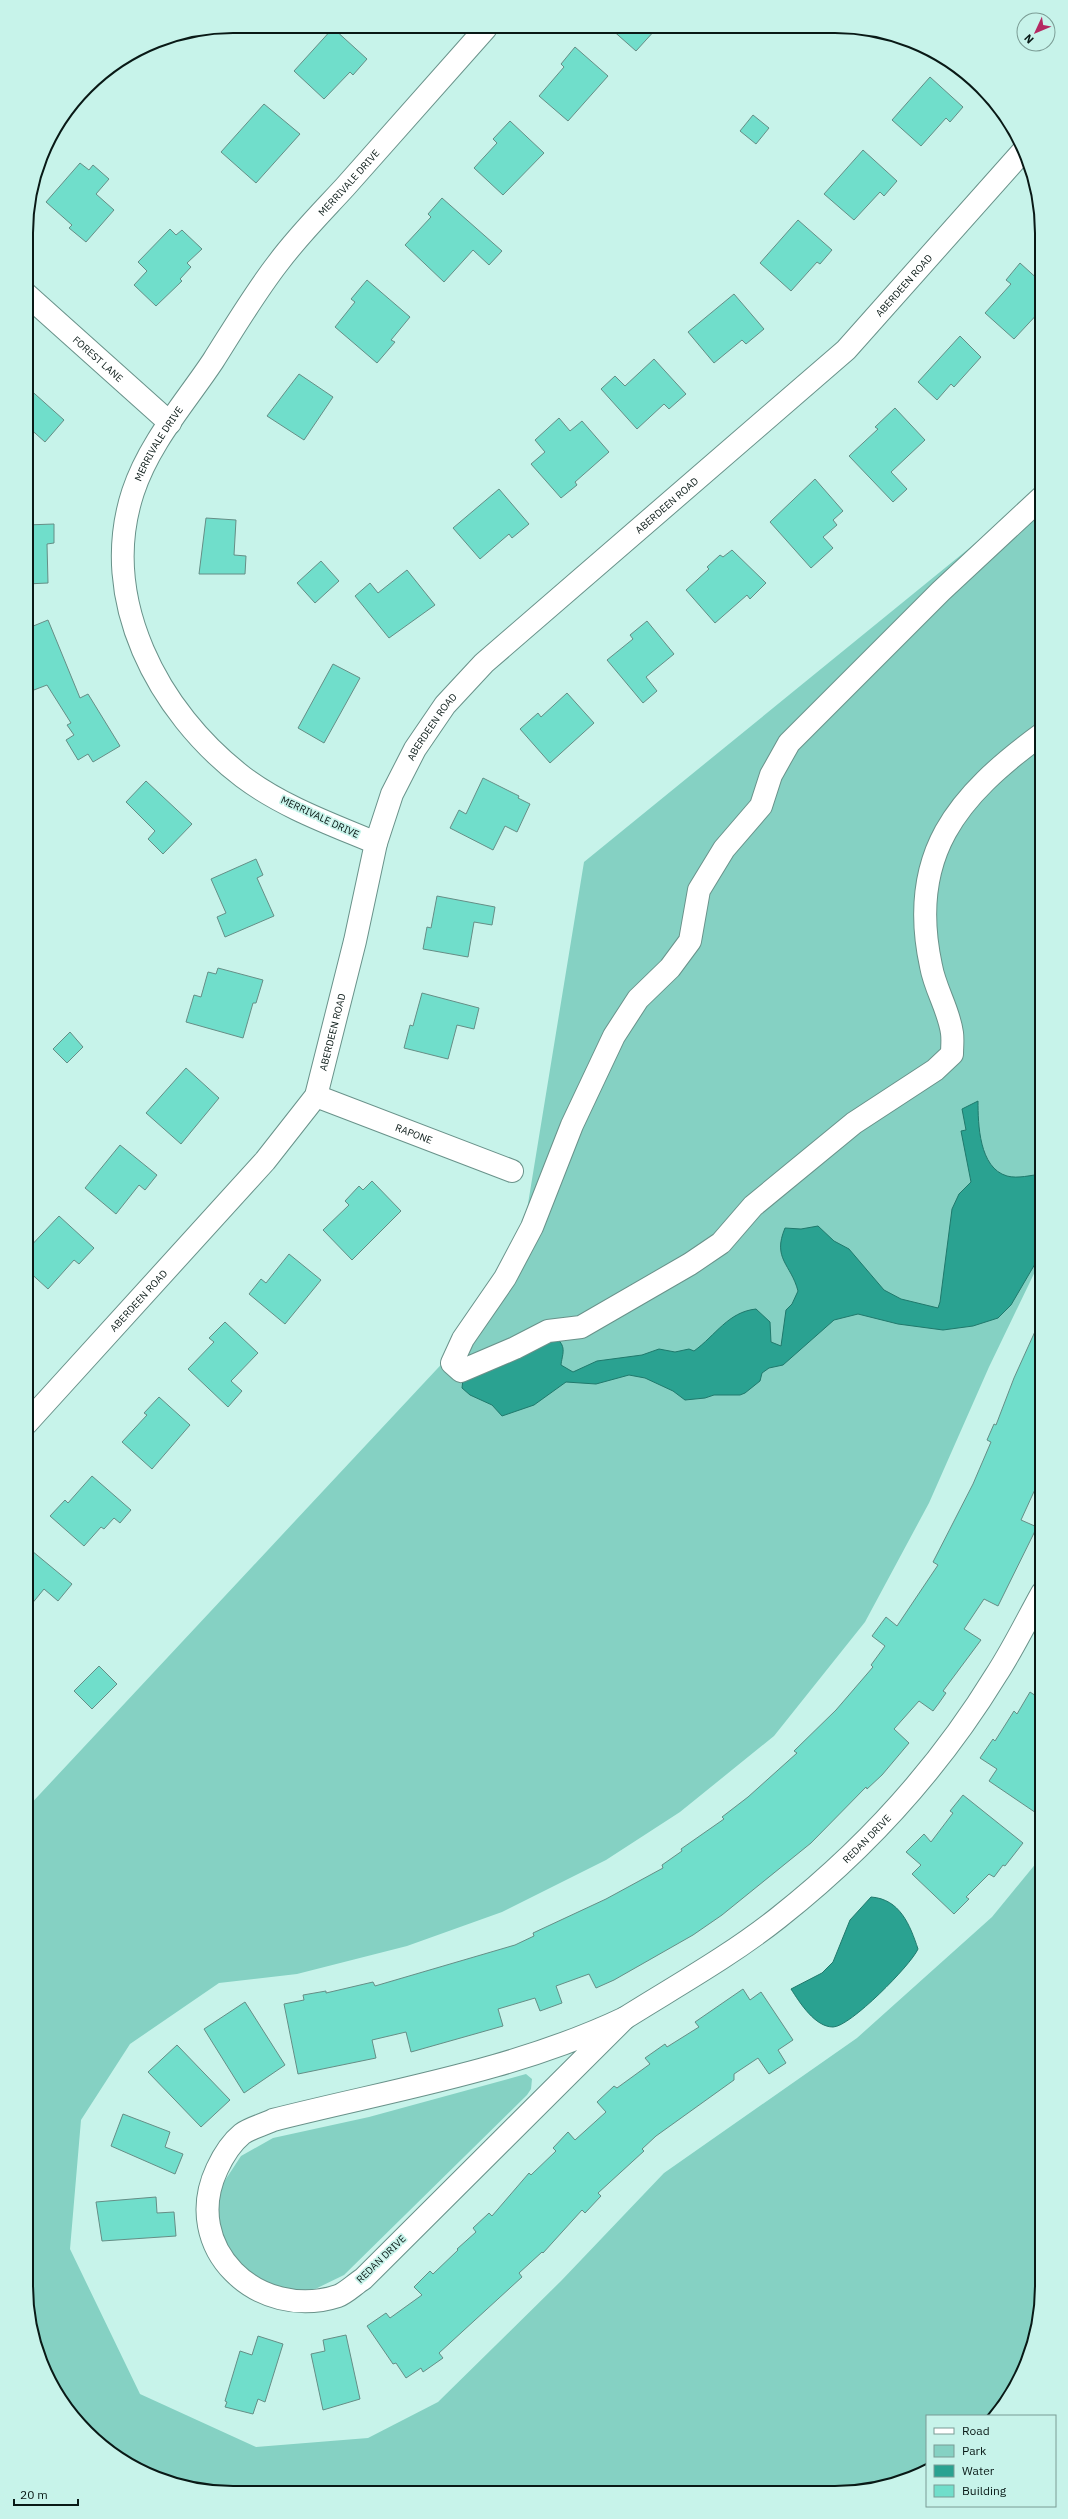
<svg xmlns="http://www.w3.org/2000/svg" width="1068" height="2519" font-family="'IBM Plex Sans',sans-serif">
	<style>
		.green { fill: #85d1c3 }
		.water { fill: #2aa291; stroke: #20796c }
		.building { fill: #70decb; stroke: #658e86 }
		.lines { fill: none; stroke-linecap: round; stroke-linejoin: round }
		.minor-casing { stroke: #69928a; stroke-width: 24 }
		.minor { stroke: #fff; stroke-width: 22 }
		.labels { text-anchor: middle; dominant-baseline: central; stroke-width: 3.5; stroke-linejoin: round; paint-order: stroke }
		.street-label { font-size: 10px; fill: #091916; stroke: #c7f3ea }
		.rim { fill: none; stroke: #091916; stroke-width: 2 }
	</style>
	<rect width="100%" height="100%" fill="#c7f3ea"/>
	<!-- green -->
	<g class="green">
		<polygon points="1042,489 1042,1257 989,1367 929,1503 865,1622 774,1736 680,1812 606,1860 502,1912 407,1946 297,1974 219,1983 130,2044 81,2120 70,2249 140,2394 256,2447 368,2438 438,2402 561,2281 664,2173 857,2038 992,1917 1042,1856 1042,2299 1026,2365 995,2416 927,2416 927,2470 888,2486 835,2493 193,2489 141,2472 87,2432 54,2389 33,2339 26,2286 26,1809 451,1354 517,1271 584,862"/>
		<polygon points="526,2074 532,2079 531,2089 527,2095 344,2275 307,2293 271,2287 240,2268 218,2230 218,2191 241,2156 273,2138 369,2117"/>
	</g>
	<!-- water -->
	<g class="water">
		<path d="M978,1101c0,23 1,67 29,75 11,3 24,-1 35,-2v78l-31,53 -13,13 -25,8 -30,4 -45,-6 -40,-10 -24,6 -51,45 -14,3 -7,5 -2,8 -15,12 -5,2h-26l-9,3 -20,2 -12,-9 -28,-13 -16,-3 -33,9 -30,-2 -32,23 -32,11 -10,-11 -22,-10 -8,-7 1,-9c33,-11 52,-14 79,-39l15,-1c10,8 5,16 4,26l12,7 24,-11 45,-6 17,-6 16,3 14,-3 5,2c22,-16 34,-39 62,-42l14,13 1,20 10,4 5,-36 6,-6 6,-13c-7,-27 -26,-32 -13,-63l16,1 17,-3 16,15 15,8 35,41 17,9 37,9 2,-6 12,-93 7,-15 12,-12 -10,-51 5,-1 -4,-21z"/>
		<path d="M871,1897c29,2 39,28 47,52 -7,16 -68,78 -85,78 -18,0 -33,-24 -42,-38l31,-16 11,-11 17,-42z"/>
	</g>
	<!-- building -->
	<g class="building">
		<polygon points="333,28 367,59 353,75 350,72 324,99 294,71"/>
		<polygon points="610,28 622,28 656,29 636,51"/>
		<polygon points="575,47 608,76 568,121 539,96 564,67 561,64"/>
		<polygon points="930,77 963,107 950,122 946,118 921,146 892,120"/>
		<polygon points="264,104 300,134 256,183 221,152"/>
		<polygon points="753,115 769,128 756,144 740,131"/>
		<polygon points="510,121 544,153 503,195 474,168 497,143 493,139"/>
		<polygon points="863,150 897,181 884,196 880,192 854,220 824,194"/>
		<polygon points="80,163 89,170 93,165 109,179 96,194 114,210 86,242 69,228 72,225 46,202"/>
		<polygon points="442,198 502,251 489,265 473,250 444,282 405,245 431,217 428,214"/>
		<polygon points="798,220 832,250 820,264 817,262 791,291 760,263"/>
		<polygon points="170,229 176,235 182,230 184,232 202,249 187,263 191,267 180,279 182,281 156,306 134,285 147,271 138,262"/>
		<polygon points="1020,263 1042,283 1042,309 1014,339 985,313 1011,284 1006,280"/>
		<polygon points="367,280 410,317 391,340 395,342 377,363 335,327 355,302 351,299"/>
		<polygon points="734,294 764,329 746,344 742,340 714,363 688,332"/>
		<polygon points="960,336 981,357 954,387 951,384 937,400 918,382"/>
		<polygon points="654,359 686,394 669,409 664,404 637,429 601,389 615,376 625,386"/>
		<polygon points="299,374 333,397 304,440 267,416"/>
		<polygon points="26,386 64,420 45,442 26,425"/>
		<polygon points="895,408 925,440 891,472 907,489 893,502 849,456 878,429 875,427"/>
		<polygon points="559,418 570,431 582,421 609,452 575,482 577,485 561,498 531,464 545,452 535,440"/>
		<polygon points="815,479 843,511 833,520 837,525 823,537 833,548 811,568 770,522"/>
		<polygon points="499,489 529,524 512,538 509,534 480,559 453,528"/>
		<polygon points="206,518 236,520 234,555 246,556 245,574 199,574"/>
		<polygon points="54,524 54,543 47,544 48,583 26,584 26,525"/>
		<polygon points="732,550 766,583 750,599 747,595 715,623 686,590 709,569 707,567 720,555 723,557"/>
		<polygon points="321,561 339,581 315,603 297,583"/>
		<polygon points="407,570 435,605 389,638 355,596 370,583 378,593"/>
		<polygon points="48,620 80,698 88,694 120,746 93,762 88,754 78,760 66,740 74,735 67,725 71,723 47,685 26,693 26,629"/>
		<polygon points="647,621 674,654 646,677 657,691 643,703 607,660 633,639 630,635"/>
		<polygon points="333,664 360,678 324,743 298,728"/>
		<polygon points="567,693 594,723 550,763 520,729 538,713 541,717"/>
		<polygon points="483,778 519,796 518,798 530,804 517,832 505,826 493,850 450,828 459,810 466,814"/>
		<polygon points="146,781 192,824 163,854 148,839 155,831 126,802"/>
		<polygon points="256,859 263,875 257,878 274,916 225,937 217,917 226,913 211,879"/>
		<polygon points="437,896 495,907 492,925 474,922 468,957 423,949 427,927 431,928"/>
		<polygon points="218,968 263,980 256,1003 253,1003 243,1038 186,1022 194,995 201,997 208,972 216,974"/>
		<polygon points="422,993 479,1008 474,1029 457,1025 448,1059 404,1048 410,1025 413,1026"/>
		<polygon points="70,1032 83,1047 67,1063 53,1049"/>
		<polygon points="186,1068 219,1098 181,1144 146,1113"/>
		<polygon points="120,1145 157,1175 145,1190 139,1185 116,1214 85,1188"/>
		<polygon points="372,1181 401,1211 352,1260 323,1230 349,1205 345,1201 359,1186 363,1190"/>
		<polygon points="59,1216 94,1248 79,1264 74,1260 48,1289 26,1269 26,1251"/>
		<polygon points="289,1254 321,1280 285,1324 249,1294 261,1279 266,1283"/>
		<polygon points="1042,1316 1042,1487 1037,1485 1021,1520 1037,1527 998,1606 984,1599 964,1629 981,1640 943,1691 946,1693 939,1703 933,1711 919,1701 894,1729 909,1743 882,1775 867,1789 866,1787 811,1843 722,1915 693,1935 614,1980 596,1988 589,1974 556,1986 562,2003 540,2011 535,1998 498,2009 503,2026 411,2052 406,2032 372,2040 376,2058 298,2074 284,2004 304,2000 303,1995 326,1991 326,1993 373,1982 375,1986 515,1945 534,1936 533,1933 606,1899 663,1868 662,1865 682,1851 681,1849 724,1819 722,1817 748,1797 797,1753 794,1751 836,1710 873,1667 871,1665 885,1646 872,1636 886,1617 897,1626 938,1565 933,1562 973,1484 991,1442 987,1440 994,1424 996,1425 1014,1378"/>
		<polygon points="225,1322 258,1353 231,1381 242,1391 228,1407 188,1369 214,1342 209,1338"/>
		<polygon points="159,1397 190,1425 152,1469 122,1442 147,1415 144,1413"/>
		<polygon points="92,1476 131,1510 120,1523 114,1518 104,1529 101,1527 84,1546 50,1516 65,1500 68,1503"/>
		<polygon points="26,1546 72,1584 58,1601 44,1589 26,1611"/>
		<polygon points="99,1666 117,1684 92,1709 74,1691"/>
		<polygon points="1030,1692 1042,1700 1042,1817 989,1781 997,1769 980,1758 993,1739 995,1741 1014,1711 1017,1714"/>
		<polygon points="963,1795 1023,1843 1005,1866 1003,1865 994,1877 989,1874 966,1897 969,1899 954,1914 912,1874 921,1865 906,1852 924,1834 931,1842 953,1813 950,1811"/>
		<polygon points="743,1989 750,2000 761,1992 793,2040 778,2050 786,2063 769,2074 758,2058 734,2074 734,2080 656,2136 642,2149 644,2151 598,2193 601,2196 585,2213 582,2210 543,2253 542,2252 519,2273 522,2277 439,2353 443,2358 423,2372 421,2368 406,2378 396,2363 393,2364 367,2326 386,2313 390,2318 422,2295 414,2287 430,2271 433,2274 458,2250 457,2249 476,2232 473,2228 489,2213 492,2216 529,2173 531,2175 556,2151 553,2148 568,2132 575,2140 606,2112 597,2102 614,2086 617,2088 650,2064 645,2058 665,2044 667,2047 699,2027 695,2022"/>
		<polygon points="245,2002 285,2065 244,2093 204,2029"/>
		<polygon points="177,2045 230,2100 201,2127 148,2072"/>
		<polygon points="123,2114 170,2132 165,2147 183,2154 175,2174 111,2146"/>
		<polygon points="156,2197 157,2213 174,2212 176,2236 102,2241 96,2202"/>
		<polygon points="346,2335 360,2399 323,2410 311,2354 325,2351 323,2340"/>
		<polygon points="258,2336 283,2344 265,2402 258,2399 253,2414 225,2407 227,2402 225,2401 240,2351 252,2355"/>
	</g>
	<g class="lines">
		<!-- minor casing -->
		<g class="minor-casing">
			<g id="minor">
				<path id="s1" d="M26,294l144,129"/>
				<path d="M1042,734c-85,62 -135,121 -111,232 4,23 18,44 21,67 1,7 0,14 0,21l-17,16 -81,53 -101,83 -32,37 -31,21 -109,63 -33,4 -33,17 -54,23 -9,-8 11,-24 42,-61 27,-51 40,-102 42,-89 24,-37 32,-31 20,-27 9,-51 25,-41 37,-43 10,-31 18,-32 152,-152 101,-94"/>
				<path id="s2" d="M376,843c-45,-19 -93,-36 -133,-66 -85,-65 -145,-178 -110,-285 16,-49 52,-89 80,-131 21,-33 41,-67 65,-98 20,-27 44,-51 67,-76 47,-53 94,-106 141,-159"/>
				<path id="s3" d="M316,1096l196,75"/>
				<path id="s4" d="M26,1424l239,-263 51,-65 39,-155 21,-98 16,-49 23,-45 30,-44 39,-42 362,-313 177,-199"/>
				<path d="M625,2018l-262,261c-8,5 -17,14 -25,17 -80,26 -158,-48 -121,-127 6,-13 14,-26 25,-35 8,-6 21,-9 31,-14 118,-30 240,-49 352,-102z"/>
				<path id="s5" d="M625,2018c51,-32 105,-62 153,-100 85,-67 161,-150 218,-243 17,-26 31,-55 46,-82"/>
			</g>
		</g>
		<!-- minor -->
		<use href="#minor" class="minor"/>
	</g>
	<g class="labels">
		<!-- street labels -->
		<g class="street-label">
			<text stroke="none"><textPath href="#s2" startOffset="853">MERRIVALE DRIVE</textPath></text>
			<text stroke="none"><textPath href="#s4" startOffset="1476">ABERDEEN ROAD</textPath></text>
			<text stroke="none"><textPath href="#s1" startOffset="97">FOREST LANE</textPath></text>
			<text stroke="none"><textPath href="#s2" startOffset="529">MERRIVALE DRIVE</textPath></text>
			<text stroke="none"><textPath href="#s4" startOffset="1152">ABERDEEN ROAD</textPath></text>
			<text stroke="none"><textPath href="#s4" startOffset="828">ABERDEEN ROAD</textPath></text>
			<text transform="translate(320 817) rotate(25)">MERRIVALE DRIVE</text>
			<text stroke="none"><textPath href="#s4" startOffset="504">ABERDEEN ROAD</textPath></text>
			<text stroke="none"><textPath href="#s3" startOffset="105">RAPONE</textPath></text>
			<text stroke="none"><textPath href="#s4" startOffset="167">ABERDEEN ROAD</textPath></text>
			<text stroke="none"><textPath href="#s5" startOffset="302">REDAN DRIVE</textPath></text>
			<text transform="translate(381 2259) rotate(-44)">REDAN DRIVE</text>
		</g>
	</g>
	<!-- crop -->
	<path d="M0 0H1068V2519H0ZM233 33H835A200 200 0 0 1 1035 233V2286A200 200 0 0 1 835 2486H233A200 200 0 0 1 33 2286V233A200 200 0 0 1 233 33Z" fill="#c7f3ea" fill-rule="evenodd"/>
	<path class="rim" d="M233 33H835A200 200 0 0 1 1035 233V2286A200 200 0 0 1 835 2486H233A200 200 0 0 1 33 2286V233A200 200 0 0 1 233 33Z"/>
	<!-- legend -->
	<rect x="926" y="2415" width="130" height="92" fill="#c7f3ea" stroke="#7b9c95"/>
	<rect x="934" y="2428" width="20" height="6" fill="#ffffff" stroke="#7b9c95"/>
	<text x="962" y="2435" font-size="12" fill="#091916">Road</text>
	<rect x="934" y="2445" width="20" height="12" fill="#85d1c3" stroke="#7b9c95"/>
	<text x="962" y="2455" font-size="12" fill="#091916">Park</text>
	<rect x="934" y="2465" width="20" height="12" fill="#2aa291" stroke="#7b9c95"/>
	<text x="962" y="2475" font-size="12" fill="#091916">Water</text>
	<rect x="934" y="2485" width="20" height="12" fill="#70decb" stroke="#7b9c95"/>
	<text x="962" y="2495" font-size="12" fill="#091916">Building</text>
	<!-- north arrow -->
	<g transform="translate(1036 32) rotate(226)"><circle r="19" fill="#c7f3ea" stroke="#7b9c95"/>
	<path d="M0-3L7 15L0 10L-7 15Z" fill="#b42862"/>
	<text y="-6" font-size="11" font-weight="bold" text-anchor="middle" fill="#091916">N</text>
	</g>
	<!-- scale -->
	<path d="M14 2499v6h64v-6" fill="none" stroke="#091916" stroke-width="2"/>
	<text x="20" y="2499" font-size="12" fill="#091916" stroke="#c7f3ea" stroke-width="3" paint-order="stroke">20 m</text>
</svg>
